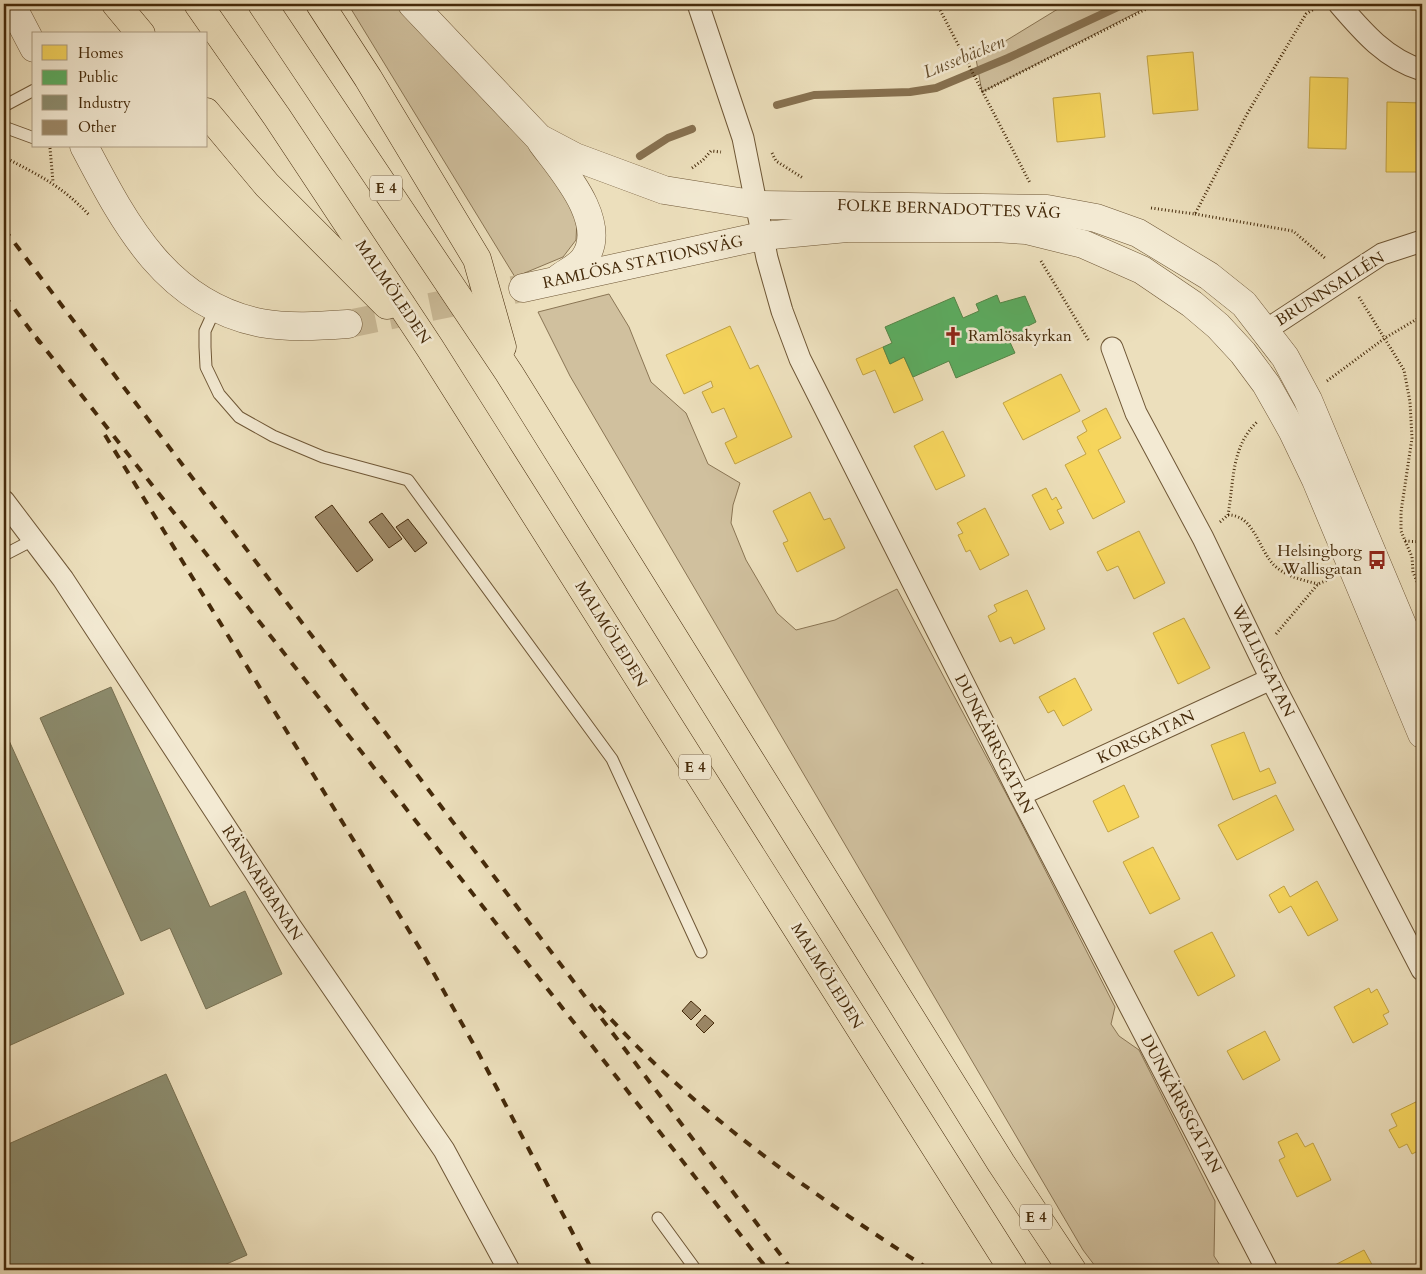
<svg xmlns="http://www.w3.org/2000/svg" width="1426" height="1274" font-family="Cardo,serif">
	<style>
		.green { fill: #d0c09e; stroke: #8a7554 }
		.homes { fill: #f6d55c; stroke: #c1a243 }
		.public { fill: #5aae61; stroke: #548647 }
		.industry { fill: #8c8c6e; stroke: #776f50 }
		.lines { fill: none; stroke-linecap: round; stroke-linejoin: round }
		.stream { stroke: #877150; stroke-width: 8 }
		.building { fill: #9c8867; stroke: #452a0a }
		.tertiary-tunnel { stroke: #cbbb98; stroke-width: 28; stroke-dasharray: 28 14; stroke-linecap: butt }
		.service-casing { stroke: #6f5736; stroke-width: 13 }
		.minor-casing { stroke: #6f5736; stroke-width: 23 }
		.tertiary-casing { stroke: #6f5736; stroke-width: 29 }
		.motorway-casing { stroke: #452a0a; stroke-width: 29 }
		.path { stroke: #452a0a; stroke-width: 3; stroke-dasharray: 1 2.5; stroke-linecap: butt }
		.service { stroke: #f3ead3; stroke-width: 11 }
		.minor { stroke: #f3ead3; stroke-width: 21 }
		.tertiary { stroke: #f3ead3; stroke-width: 28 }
		.motorway { stroke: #ecdfbc; stroke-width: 28 }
		.rail { stroke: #452a0a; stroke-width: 4; stroke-dasharray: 9 9; stroke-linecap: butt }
		.labels { text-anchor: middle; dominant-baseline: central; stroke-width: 5; stroke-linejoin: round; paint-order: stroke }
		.shield { fill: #f3ead3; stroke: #796446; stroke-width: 1 }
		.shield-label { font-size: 15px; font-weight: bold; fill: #452a0a }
		.street-label { font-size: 16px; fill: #452a0a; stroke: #f3ead3 }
		.poi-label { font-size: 16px; fill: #452a0a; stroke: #f3ead3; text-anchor: start }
		.water-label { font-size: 18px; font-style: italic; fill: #664e2d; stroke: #f3ead3 }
	</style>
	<rect width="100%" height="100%" fill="#ecdfbc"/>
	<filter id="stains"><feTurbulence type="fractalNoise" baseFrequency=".004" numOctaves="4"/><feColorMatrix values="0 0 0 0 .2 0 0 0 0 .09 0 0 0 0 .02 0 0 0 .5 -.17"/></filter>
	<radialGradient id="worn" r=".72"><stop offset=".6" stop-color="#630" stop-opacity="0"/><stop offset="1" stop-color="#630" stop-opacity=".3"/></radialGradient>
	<!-- green -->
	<g class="green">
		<polygon points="348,4 399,4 551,170 577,220 576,240 563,257 515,277"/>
		<polygon points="1066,4 1153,4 982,92 976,59"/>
		<polygon points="609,294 629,327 651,382 686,413 708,464 740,483 733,505 731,523 746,560 777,613 796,630 835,620 897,589 1010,801 1115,1007 1111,1024 1119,1036 1139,1050 1215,1201 1214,1256 1223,1270 1098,1270 1083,1250 570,376 538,312"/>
	</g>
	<!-- homes -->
	<g class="homes">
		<rect x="1412" y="4" width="10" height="6"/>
		<polygon points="1193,52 1198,110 1153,114 1147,56"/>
		<polygon points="1310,77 1348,78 1346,149 1308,148"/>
		<polygon points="1100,93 1105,137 1057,142 1053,98"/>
		<polygon points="1387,102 1422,103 1422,172 1386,172"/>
		<polygon points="730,326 750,369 758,365 792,437 735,464 725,443 737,437 724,408 712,413 702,392 713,387 711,381 684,394 666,355"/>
		<polygon points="883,347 890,364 904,357 923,400 894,413 875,370 863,375 856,359"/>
		<polygon points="1061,374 1080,411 1023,440 1003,403"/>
		<polygon points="1106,408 1121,438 1098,450 1125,502 1093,519 1065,465 1086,454 1077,437 1087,431 1082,421"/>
		<polygon points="943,431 965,476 936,490 914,446"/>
		<polygon points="1046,488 1052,500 1056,497 1062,508 1057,510 1064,523 1050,530 1032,495"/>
		<polygon points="810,492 824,520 830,518 845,548 797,572 783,543 788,541 773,511"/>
		<polygon points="985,508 1009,555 980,570 970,550 966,552 958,535 963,533 957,523"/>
		<polygon points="1139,531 1165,583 1134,599 1118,566 1107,571 1097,552"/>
		<polygon points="1027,590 1045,629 1014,644 1011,637 1000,642 988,616 997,611 994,605"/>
		<polygon points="1184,618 1210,668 1178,684 1153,633"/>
		<polygon points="1075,678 1092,710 1063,726 1054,710 1048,713 1039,697"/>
		<polygon points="1244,732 1260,772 1269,768 1276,783 1233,800 1211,745"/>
		<polygon points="1124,785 1139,817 1108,832 1093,801"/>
		<polygon points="1276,795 1294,830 1237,860 1218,825"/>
		<polygon points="1153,847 1180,899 1150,914 1123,862"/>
		<polygon points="1317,881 1338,920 1308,936 1291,906 1279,913 1269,895 1284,886 1290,897"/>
		<polygon points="1212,932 1235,976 1198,996 1174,951"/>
		<polygon points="1369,988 1371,993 1377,989 1389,1012 1383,1015 1388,1024 1353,1043 1334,1007"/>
		<polygon points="1265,1031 1280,1060 1243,1080 1227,1051"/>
		<polygon points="1422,1099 1422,1149 1412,1154 1407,1144 1399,1148 1389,1130 1397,1126 1391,1114"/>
		<polygon points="1297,1133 1305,1147 1313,1143 1331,1180 1297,1197 1279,1160 1285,1157 1278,1142"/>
		<polygon points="1364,1250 1375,1270 1332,1270 1331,1267"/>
	</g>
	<!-- public -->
	<polygon class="public" points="997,295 1000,303 1025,296 1036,322 1024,328 1026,332 1009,340 1015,353 956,378 949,361 913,377 904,357 890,364 883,347 892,343 885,327 954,297 963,318 979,311 976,304"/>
	<!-- industry -->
	<g class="industry">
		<polygon points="111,687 210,907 245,891 282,974 206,1009 170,928 141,941 40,718"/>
		<polygon points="6,734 124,994 4,1048 4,735"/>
		<polygon points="166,1074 247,1255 213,1270 4,1270 4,1146"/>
	</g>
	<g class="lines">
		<!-- stream -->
		<g class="stream">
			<polyline points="777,105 814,95 910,92 936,88 1008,58 1124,4"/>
			<polyline points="640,156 668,138 692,129"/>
		</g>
	</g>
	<!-- building -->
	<g class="building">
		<polygon points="332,505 373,560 357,572 315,517"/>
		<polygon points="382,513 402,539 389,548 369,522"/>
		<polygon points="408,519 427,543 415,552 396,527"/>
		<polygon points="691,1001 701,1010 691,1020 682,1011"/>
		<polygon points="705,1015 714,1023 704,1033 696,1025"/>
	</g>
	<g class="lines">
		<!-- tertiary-tunnel -->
		<polyline class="tertiary-tunnel" points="348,324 523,288"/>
		<!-- service casing -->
		<g class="service-casing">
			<g id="service">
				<polyline points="4,106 34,90"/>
				<polyline points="4,127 34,138"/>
				<polyline points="216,307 205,331 205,347 206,367 219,394 239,417 273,436 323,457 408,480 612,759 701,952"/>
				<polyline points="4,555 33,540"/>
				<polyline points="658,1218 696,1270"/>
			</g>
		</g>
		<!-- minor casing -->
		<g class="minor-casing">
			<g id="minor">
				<polyline points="698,4 743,138 767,258 782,311 800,359 1020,795 1267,1270"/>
				<path d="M1339,4c24,28 47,55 83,66"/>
				<polyline points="1266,330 1382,254 1422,241"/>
				<polyline points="1112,348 1136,413 1203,538 1271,679 1422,970"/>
				<polyline points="4,501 63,579 291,927 444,1150 509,1270"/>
				<polyline points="1020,795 1271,679"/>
			</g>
		</g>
		<!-- tertiary casing -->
		<g class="tertiary-casing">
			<g id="tertiary">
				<polyline points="11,4 34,48"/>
				<polyline points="412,4 539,138 575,157 664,190 758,205 1047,209 1096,218 1138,233 1209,276 1244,304 1285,357 1308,400 1422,672"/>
				<path d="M542,143c20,27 68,80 42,116 -6,8 -17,13 -25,19"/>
				<path d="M84,146c41,78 82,158 177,177 28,5 58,3 87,1"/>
				<polyline points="523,288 762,236 847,228 994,228 1026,230 1083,244 1142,270 1192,304 1218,326 1243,353 1266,384 1292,430 1316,480 1422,734"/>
			</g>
		</g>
		<!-- motorway casing -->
		<g class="motorway-casing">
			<g id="motorway">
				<polyline points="116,4 141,34"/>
				<polyline points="198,4 277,117 430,348 1013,1270"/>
				<polyline points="262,4 509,373 1001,1163 1072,1270"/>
				<polyline points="320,4 368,78 477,259 502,347"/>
				<polyline points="206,112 267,185 387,305"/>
			</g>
		</g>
		<!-- path -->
		<g class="path">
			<polyline points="937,4 1030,183"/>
			<polyline points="4,55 8,61"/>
			<polyline points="982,92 1156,4"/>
			<polyline points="50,148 53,182"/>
			<polyline points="772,153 776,161 803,178"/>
			<path d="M4,157c36,19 57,28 86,59"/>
			<polyline points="692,168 703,160 711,151 721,152"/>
			<polyline points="1151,208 1195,214 1247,114 1306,14 1317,7"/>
			<polyline points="1195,214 1293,231 1326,259"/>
			<polyline points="1041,261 1089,341"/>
			<polyline points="1359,297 1404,370 1410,402 1412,438 1401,512 1401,531 1412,557 1413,572 1422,594"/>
			<polyline points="1327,381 1385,338 1422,316"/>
			<path d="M1228,515c27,0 30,35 47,51 12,11 28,14 43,18"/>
			<path d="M1220,522l8,-7c6,-34 3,-68 29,-93"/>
			<polyline points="1405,541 1422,542"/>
			<polyline points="1276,634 1318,584 1330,579"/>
		</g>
		<!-- service -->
		<use href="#service" class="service"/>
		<!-- minor -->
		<use href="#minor" class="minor"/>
		<!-- tertiary -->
		<use href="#tertiary" class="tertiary"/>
		<!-- motorway -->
		<use href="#motorway" class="motorway"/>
		<!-- rail -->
		<g class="rail">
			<polyline points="4,229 792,1270"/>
			<polyline points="4,295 40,343"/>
			<polyline points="36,337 768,1270"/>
			<polyline points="105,435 419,947 479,1054 592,1270"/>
			<path d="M599,1006c95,107 212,187 331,264"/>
		</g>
	</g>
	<!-- icons -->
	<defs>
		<g id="church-bare" transform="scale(1.5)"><path d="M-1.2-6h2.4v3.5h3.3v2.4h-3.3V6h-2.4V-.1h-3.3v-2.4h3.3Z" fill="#8f2418" stroke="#f3ead3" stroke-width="2.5" paint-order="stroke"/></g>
		<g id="bus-bare" transform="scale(1.5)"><path d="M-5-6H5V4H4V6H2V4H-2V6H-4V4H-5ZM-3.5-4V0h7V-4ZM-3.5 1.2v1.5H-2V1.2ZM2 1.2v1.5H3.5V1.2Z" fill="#8f2418" stroke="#f3ead3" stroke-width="2.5" paint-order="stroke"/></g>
	</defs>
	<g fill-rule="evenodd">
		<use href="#church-bare" x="953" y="336"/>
		<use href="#bus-bare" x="1377" y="560"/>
	</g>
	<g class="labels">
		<!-- shield labels -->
		<g class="shield">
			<rect x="370" y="175.5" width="32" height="25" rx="4"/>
			<rect x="679" y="754.5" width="32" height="25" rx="4"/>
			<rect x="1020" y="1204.5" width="32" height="25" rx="4"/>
		</g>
		<g class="shield-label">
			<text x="386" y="188">E 4</text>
			<text x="695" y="767">E 4</text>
			<text x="1036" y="1217">E 4</text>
		</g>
		<!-- street labels -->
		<g class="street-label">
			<text transform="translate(949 209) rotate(2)">FOLKE BERNADOTTES VÄG</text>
			<text transform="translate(643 262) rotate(-12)">RAMLÖSA STATIONSVÄG</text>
			<text transform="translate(1330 289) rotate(-32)">BRUNNSALLÉN</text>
			<text transform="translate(393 292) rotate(56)">MALMÖLEDEN</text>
			<text transform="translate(611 634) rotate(58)">MALMÖLEDEN</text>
			<text transform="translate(1263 661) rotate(64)">WALLISGATAN</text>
			<text transform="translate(1146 737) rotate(-25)">KORSGATAN</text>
			<text transform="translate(994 744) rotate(63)">DUNKÄRRSGATAN</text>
			<text transform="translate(262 883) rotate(57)">RÄNNARBANAN</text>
			<text transform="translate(827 976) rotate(58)">MALMÖLEDEN</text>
			<text transform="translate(1181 1104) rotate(62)">DUNKÄRRSGATAN</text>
		</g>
		<!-- poi labels -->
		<g class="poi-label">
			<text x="968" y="336">Ramlösakyrkan</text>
			<text x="1362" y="551" text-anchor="end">Helsingborg<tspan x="1362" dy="18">Wallisgatan</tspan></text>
		</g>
		<!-- water labels -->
		<g class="water-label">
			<text transform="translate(964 57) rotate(-22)">Lussebäcken</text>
		</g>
	</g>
	<!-- margin -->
	<rect width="1426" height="1274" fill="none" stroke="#ecdfbc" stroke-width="20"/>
	<rect x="5" y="5" width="1416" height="1264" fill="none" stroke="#452a0a" stroke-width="2.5"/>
	<rect x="10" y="10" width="1406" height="1254" fill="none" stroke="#452a0a"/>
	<!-- legend -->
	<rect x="32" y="32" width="175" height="115" fill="#f3ead3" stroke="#ad9d83"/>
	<rect x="42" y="45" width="25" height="15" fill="#f6d55c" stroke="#ad9d83"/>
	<text x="78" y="58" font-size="15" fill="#452a0a">Homes</text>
	<rect x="42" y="70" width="25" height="15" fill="#5aae61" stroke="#ad9d83"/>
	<text x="78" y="82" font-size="15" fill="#452a0a">Public</text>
	<rect x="42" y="95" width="25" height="15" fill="#8c8c6e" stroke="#ad9d83"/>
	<text x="78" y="108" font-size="15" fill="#452a0a">Industry</text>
	<rect x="42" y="120" width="25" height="15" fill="#9c8867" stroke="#ad9d83"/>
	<text x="78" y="132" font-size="15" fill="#452a0a">Other</text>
	<rect width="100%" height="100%" filter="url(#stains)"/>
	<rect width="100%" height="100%" fill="url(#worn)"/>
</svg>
